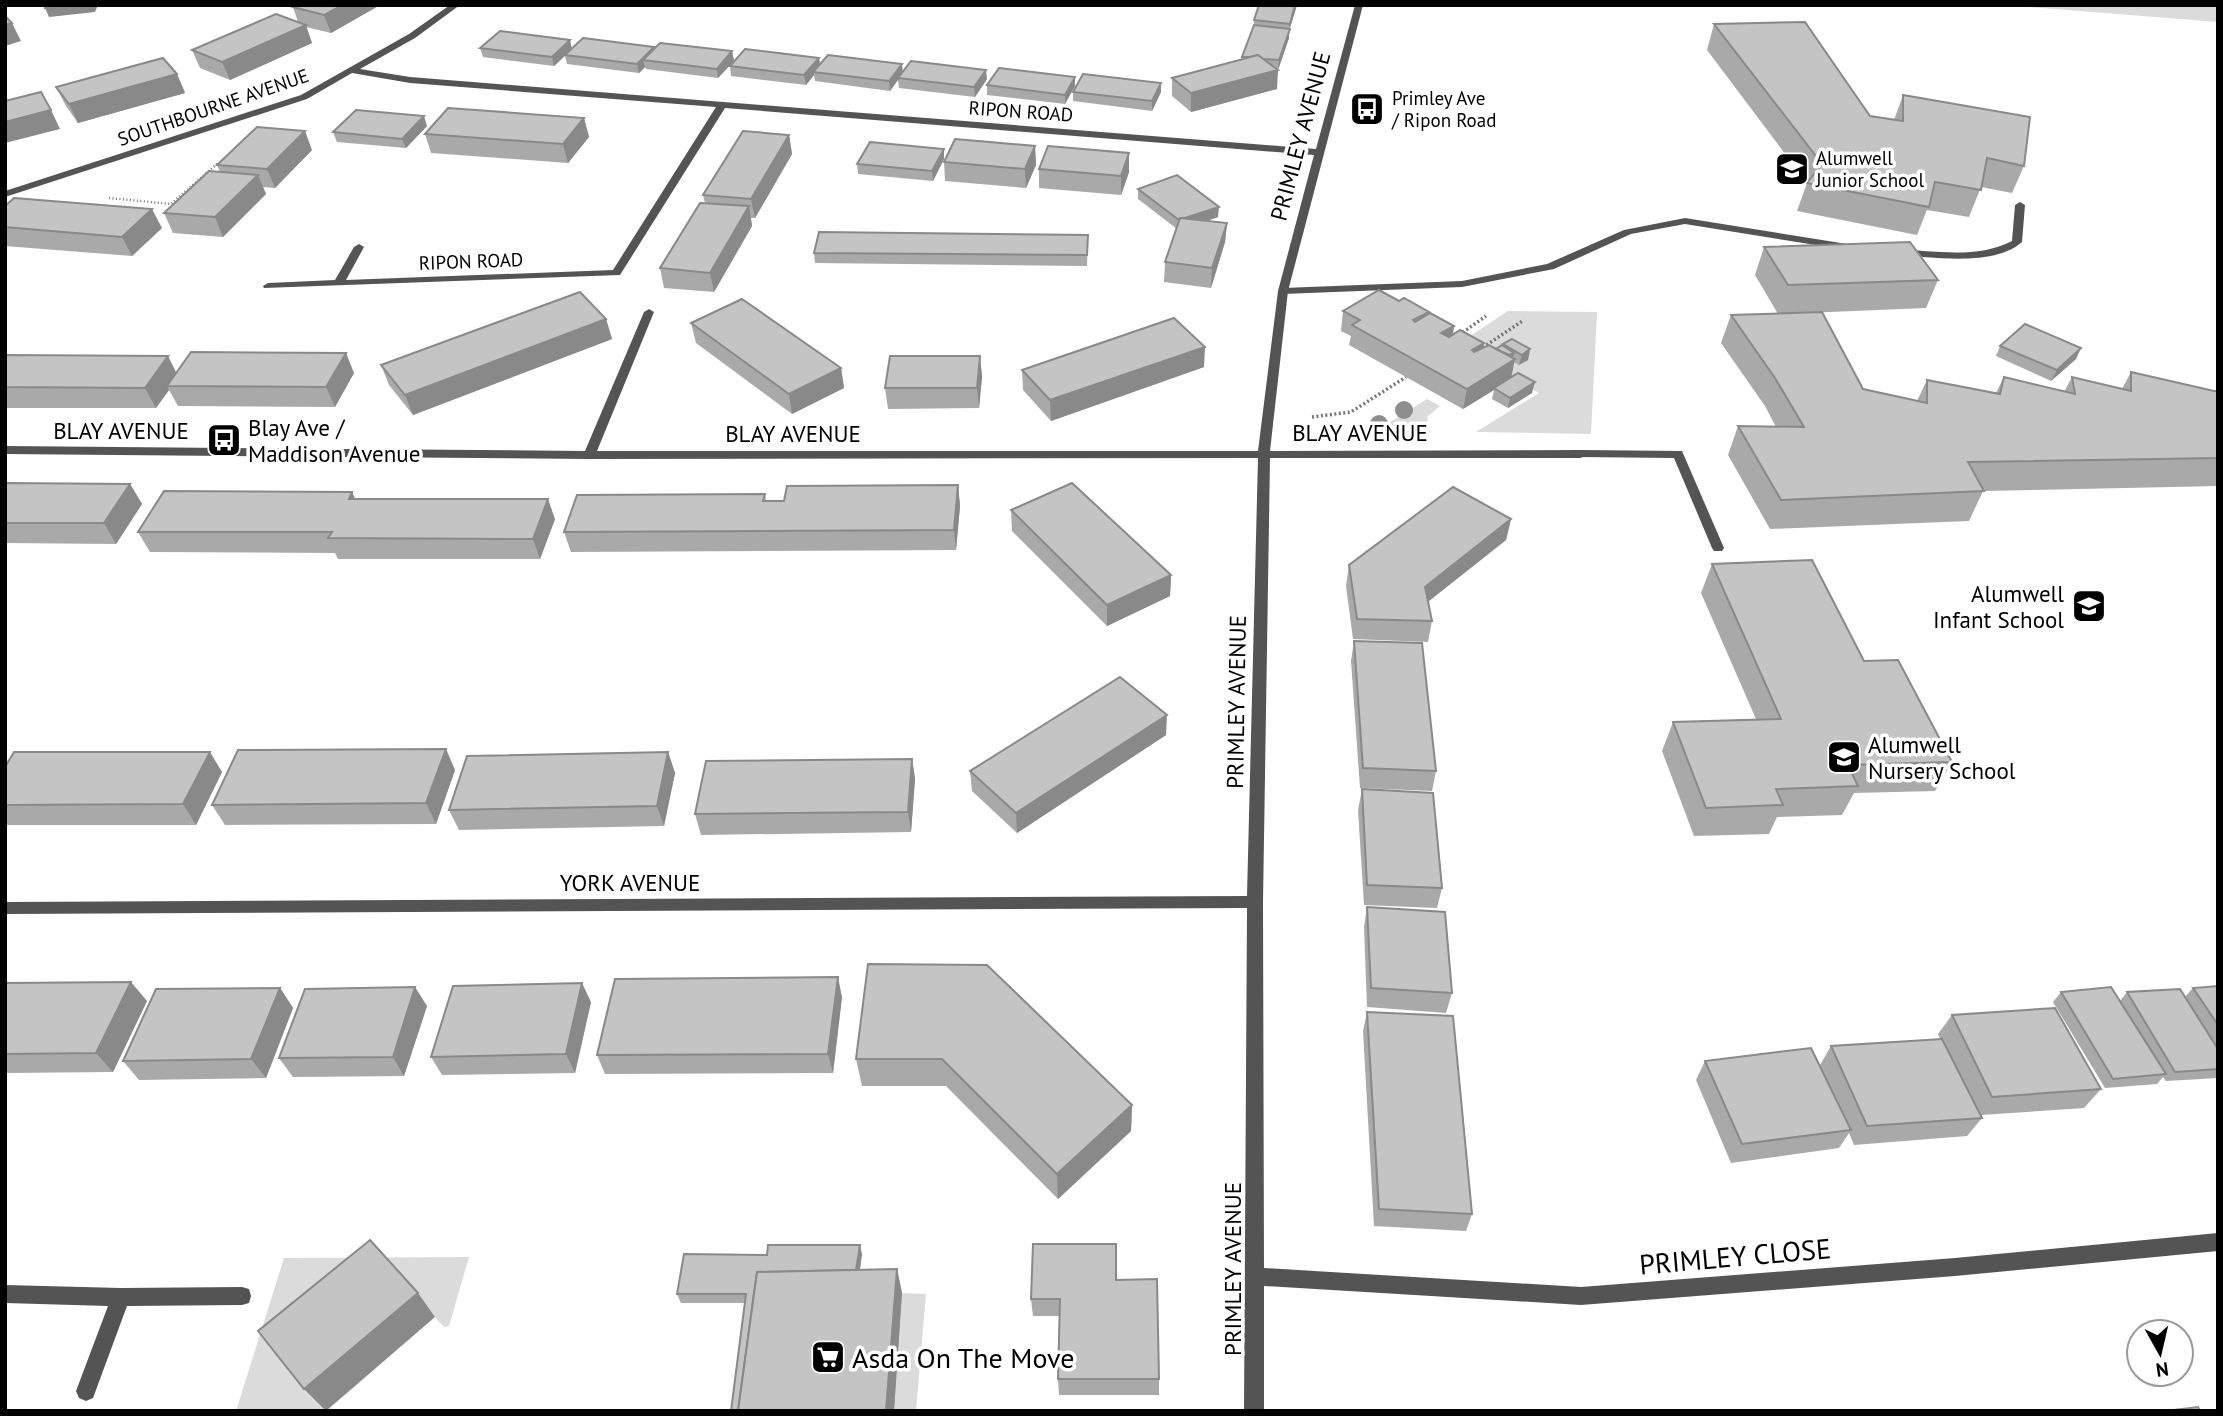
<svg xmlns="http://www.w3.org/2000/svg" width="2223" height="1416" font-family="'PT Sans',sans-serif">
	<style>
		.green { fill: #dbdbdb }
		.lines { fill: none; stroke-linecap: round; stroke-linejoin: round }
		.path-far1 { stroke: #767676; stroke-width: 2.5; stroke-dasharray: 1 2.5; stroke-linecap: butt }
		.path { stroke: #767676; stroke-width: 3.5; stroke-dasharray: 2 2.5; stroke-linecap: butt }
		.lane { fill: #545454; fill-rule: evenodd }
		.street { fill: #545454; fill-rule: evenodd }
		.tree { fill: #8e8e8e }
		.wall { fill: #a9a9a9 }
		.shaded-wall { fill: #898989 }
		.building { fill: #c4c4c4; stroke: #898989; stroke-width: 2 }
		.labels { text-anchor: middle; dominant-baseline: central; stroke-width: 7; stroke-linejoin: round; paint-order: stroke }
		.far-poi-label { font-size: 19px; fill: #000; stroke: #fff; text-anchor: start }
		.far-street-label { font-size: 19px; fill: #000; stroke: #fff }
		.street-label { font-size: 23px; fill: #000; stroke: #fff }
		.poi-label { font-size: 23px; fill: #000; stroke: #fff; text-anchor: start }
		.near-street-label { font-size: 28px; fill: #000; stroke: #fff }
		.near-poi-label { font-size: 28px; fill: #000; stroke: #fff; text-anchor: start }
	</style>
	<rect width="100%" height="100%" fill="#fff"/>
	<!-- green -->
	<g class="green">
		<polygon points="2004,5 2218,5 2218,22"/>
		<polygon points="1508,311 1597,312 1591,434 1476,432 1539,393 1455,346"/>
		<polygon points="1427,399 1440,406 1427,417 1430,432 1384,432 1379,429"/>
		<polygon points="469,1257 449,1326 444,1327 388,1265 326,1411 236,1411 284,1258"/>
		<polygon points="902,1293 926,1294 916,1411 894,1411"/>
	</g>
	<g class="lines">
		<!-- path-far1 -->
		<polyline class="path-far1" points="109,198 171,204 218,163"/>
		<!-- path -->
		<g class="path">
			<polyline points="1459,335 1486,316"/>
			<polyline points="1479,350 1524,320"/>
			<polyline points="1312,417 1351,412 1406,377"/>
		</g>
		<!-- lane -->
		<g class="lane">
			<path d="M2020,202l5,3 -3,37c-28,25 -89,15 -124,13l-5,-3 5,-3c37,2 80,10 114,-8l3,-36z"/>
			<polygon points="1685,218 1847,244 1852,247 1847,250 1685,224 1631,234 1554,269 1462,287 1283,294 1278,291 1283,288 1462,281 1547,264 1624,230"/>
			<polygon points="1581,450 1682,451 1724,548 1722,551 1714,551 1712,548 1674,458 1577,457 1575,454"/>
			<polygon points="5,1285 121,1288 242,1287 249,1289 251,1296 249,1303 242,1305 127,1306 93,1398 86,1401 79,1398 76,1391 108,1306 5,1303"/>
		</g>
		<!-- street -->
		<polygon class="street" points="450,5 460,5 415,38 360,69 410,77 1316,149 1355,5 1363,5 1288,291 1270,451 1581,450 1587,454 1581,458 1270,458 1263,902 1264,1268 1581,1287 1955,1258 2218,1233 2218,1251 1955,1276 1581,1305 1264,1286 1264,1411 1244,1411 1247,908 5,914 5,902 1247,896 1258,458 589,459 5,454 5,446 585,451 644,312 649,309 654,312 597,451 1258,451 1278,291 1314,155 725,108 620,275 264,288 263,286 268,283 335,280 354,247 359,244 364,247 346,280 613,270 716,107 410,83 352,73 307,99 5,197 5,191 301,95 409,34"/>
	</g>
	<!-- trees -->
	<g class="tree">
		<circle cx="1404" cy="410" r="9"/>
		<circle cx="1379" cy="424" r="9"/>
	</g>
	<!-- wall -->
	<g class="wall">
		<polygon points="296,5 380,5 331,33 306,27 312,43 230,80 200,68 192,50 298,22 293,7"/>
		<polygon points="1297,5 1289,31 1289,38 1278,70 1277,70 1277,89 1191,112 1172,96 1172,78 1242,60 1254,25 1254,20"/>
		<polygon points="1714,24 1870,116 1894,120 1903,95 2024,166 2012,193 1981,187 1969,217 1927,210 1917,235 1797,211 1807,183 1707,50"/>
		<polygon points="654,47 654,49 732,51 734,61 718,78 646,69 645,67 639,73 567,64 565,56 554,66 483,57 480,48"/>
		<polygon points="819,58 820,64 987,79 975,97 899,88 898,80 890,91 815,81 814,75 806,85 731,76 730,66"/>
		<polygon points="177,74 185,93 78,123 66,106 56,87"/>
		<polygon points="1075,77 1075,86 1065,104 987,95 987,85"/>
		<polygon points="1161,83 1161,92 1152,111 1073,101 1073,92"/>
		<polygon points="584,118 589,137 568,163 431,153 425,134"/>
		<polygon points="427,126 406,148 337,142 333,132"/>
		<polygon points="789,135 792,154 755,218 751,218 752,226 714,292 664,288 660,268 705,203 703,195"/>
		<polygon points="1035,146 1036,165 1026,188 945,181 944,162"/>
		<polygon points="312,150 275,188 263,187 266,194 223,237 173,233 164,213 220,172 217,165"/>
		<polygon points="944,159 933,181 858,174 857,164"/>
		<polygon points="1039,169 1129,172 1121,195 1039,188"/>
		<polygon points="1138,189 1218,217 1207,221 1227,223 1225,242 1211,288 1164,282 1165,262 1177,229 1138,199"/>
		<polygon points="5,206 162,228 132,256 5,246"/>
		<polygon points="1088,235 1087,266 815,263 814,253"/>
		<polygon points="1764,247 1938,280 1926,308 1781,314 1863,389 1917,401 1927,380 1996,393 2004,377 2064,392 2072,377 2122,389 2131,372 2214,391 2218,391 2218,486 1983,491 1969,521 1770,529 1728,455 1738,426 1776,427 1765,406 1721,343 1731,315 1778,314 1755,275"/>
		<polygon points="1399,301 1429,312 1428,314 1454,326 1453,334 1484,343 1483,348 1496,349 1503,346 1503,344 1530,349 1528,360 1519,365 1514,362 1511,377 1532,393 1508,408 1492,399 1494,390 1463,409 1349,345 1351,336 1341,331 1343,311"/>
		<polygon points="606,319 612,339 413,415 389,385 381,365"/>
		<polygon points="691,323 841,368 844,388 792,414 696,343"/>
		<polygon points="2000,346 2076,359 2051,381 1996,356"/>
		<polygon points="5,355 176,372 354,373 335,407 178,406 169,390 156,408 5,408"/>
		<polygon points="980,356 982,377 979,408 888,409 885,388"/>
		<polygon points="1204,367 1051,421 1023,390 1022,370"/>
		<polygon points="5,483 130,484 142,504 116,544 5,543"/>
		<polygon points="958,485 960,506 956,550 571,552 564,532 765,494 766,501 784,501"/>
		<polygon points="352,492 355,499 555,519 540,559 338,559 335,553 150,552 138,532"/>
		<polygon points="1011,510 1171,575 1170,596 1107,626 1012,531"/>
		<polygon points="1511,519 1506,540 1428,602 1432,621 1428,642 1353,639 1346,586 1349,565"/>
		<polygon points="1712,564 1864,661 1952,762 1935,791 1854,793 1842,815 1777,817 1769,834 1694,836 1662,751 1673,722 1756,719 1701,593"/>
		<polygon points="1354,641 1436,771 1432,791 1360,788 1351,661"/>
		<polygon points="1166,735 1017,833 972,791 970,771"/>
		<polygon points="668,752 675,773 664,826 459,830 449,810"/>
		<polygon points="912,759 915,779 911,832 701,835 695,814"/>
		<polygon points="5,767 222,772 196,825 5,825"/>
		<polygon points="455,770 436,824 225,825 212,805"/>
		<polygon points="1362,789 1442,888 1437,908 1364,905 1358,810"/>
		<polygon points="1367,907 1452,993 1446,1013 1367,1007 1364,927"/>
		<polygon points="868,964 1132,1105 1131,1131 1058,1199 946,1086 862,1086 856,1059"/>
		<polygon points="5,983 147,1001 113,1072 5,1073"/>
		<polygon points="2218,986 2218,1078 2166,1081 2163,1077 2157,1084 2105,1088 2053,1002 2061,992 2120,1001 2127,992 2185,997 2193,988"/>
		<polygon points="280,988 293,1008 266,1078 139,1080 123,1061"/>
		<polygon points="842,997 833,1073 605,1074 597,1055"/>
		<polygon points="591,1002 575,1073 442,1075 431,1057"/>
		<polygon points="427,1006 404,1076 293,1077 279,1058"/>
		<polygon points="1367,1012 1472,1214 1466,1231 1374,1226 1363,1031"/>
		<polygon points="1952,1015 2101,1089 2084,1108 1981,1115 1982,1118 1967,1136 1854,1145 1849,1133 1839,1148 1731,1163 1696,1080 1705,1061 1820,1065 1831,1046 1940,1039 1938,1034"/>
		<polygon points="862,1254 860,1270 897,1269 902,1293 894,1411 731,1411 745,1303 681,1303 677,1294 767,1255"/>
		<polygon points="1116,1280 1159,1379 1159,1395 1059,1395 1058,1379 1059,1316 1033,1316 1031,1299"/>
	</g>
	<!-- shaded-wall -->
	<g class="shaded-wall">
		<polygon points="70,5 98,5 95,12 49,17 45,8"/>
		<polygon points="342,5 380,5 331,33 324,15"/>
		<polygon points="1295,5 1297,5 1289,31 1289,38 1278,70 1279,60 1289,30 1290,24"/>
		<polygon points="12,23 21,41 5,46 5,25"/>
		<polygon points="306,25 312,43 230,80 222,62"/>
		<polygon points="570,40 572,49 554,66 552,57"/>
		<polygon points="654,47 656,56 643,60 645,67 639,73 637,64"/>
		<polygon points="732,51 734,61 718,78 717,69"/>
		<polygon points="819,58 820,67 813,72 814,75 806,85 804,75"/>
		<polygon points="902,64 903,73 890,91 889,81"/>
		<polygon points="986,70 987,79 975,97 974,87"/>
		<polygon points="1278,70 1277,89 1191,112 1191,93"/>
		<polygon points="177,74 185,93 78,123 69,104"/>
		<polygon points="1075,77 1075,86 1065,104 1065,95"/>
		<polygon points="1161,83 1161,92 1152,111 1152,101"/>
		<polygon points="51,110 60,129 5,143 5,122"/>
		<polygon points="424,116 427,126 406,148 402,139"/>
		<polygon points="584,118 589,137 568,163 563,144"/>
		<polygon points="305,131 312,150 275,188 267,169"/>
		<polygon points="789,135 792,154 755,218 751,199"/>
		<polygon points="1035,146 1036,165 1026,188 1025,169"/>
		<polygon points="944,149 944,159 933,181 932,171"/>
		<polygon points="1129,153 1129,172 1121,195 1121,176"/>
		<polygon points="258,175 266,194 223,237 215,217"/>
		<polygon points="749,206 752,226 714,292 710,273"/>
		<polygon points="1219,207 1218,217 1179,230 1179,220"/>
		<polygon points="152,209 162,228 132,256 122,237"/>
		<polygon points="1227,223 1225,242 1211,288 1212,268"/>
		<polygon points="606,319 612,339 413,415 405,395"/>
		<polygon points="1454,326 1451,346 1441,333"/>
		<polygon points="1484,343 1480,363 1472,350"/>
		<polygon points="1205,347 1204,367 1051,421 1050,400"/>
		<polygon points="2081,348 2076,359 2051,381 2057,370"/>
		<polygon points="1530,349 1528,360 1519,365 1522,355"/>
		<polygon points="346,353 354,373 335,407 326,387"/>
		<polygon points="1514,353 1512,361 1515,359 1511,379 1494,388 1494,390 1463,409 1467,389 1508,356"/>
		<polygon points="168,356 178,376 167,386 169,390 156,408 145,388"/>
		<polygon points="980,356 982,377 979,408 977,388"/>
		<polygon points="841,368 844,388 792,414 789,394"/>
		<polygon points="1535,382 1532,393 1508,408 1510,398"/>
		<polygon points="130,484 142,504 116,544 104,523"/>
		<polygon points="958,485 960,506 956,550 954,530"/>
		<polygon points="352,492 361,512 349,499"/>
		<polygon points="548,499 555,519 540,559 533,539"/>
		<polygon points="1511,519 1506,540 1421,607 1425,587"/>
		<polygon points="1171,575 1170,596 1107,626 1107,605"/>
		<polygon points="1167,715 1166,735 1017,833 1016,813"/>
		<polygon points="446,749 455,770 436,824 426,803"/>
		<polygon points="210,752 222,772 196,825 183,804"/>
		<polygon points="668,752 675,773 664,826 657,806"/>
		<polygon points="912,759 915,779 911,832 908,812"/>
		<polygon points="838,977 842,997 833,1073 828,1054"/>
		<polygon points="131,982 147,1001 113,1072 96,1053"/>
		<polygon points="582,983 591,1002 575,1073 566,1054"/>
		<polygon points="415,987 427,1006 404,1076 393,1057"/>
		<polygon points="280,988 293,1008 266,1078 251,1059"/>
		<polygon points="1132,1105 1131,1131 1058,1199 1057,1174"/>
		<polygon points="860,1245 862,1254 856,1294 854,1286"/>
		<polygon points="897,1269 902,1293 894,1411 886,1411"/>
		<polygon points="418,1293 435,1317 326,1411 304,1389"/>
	</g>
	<!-- building -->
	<g class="building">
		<polygon points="46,5 70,5 45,8"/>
		<polygon points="296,5 342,5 324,15 293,7"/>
		<polygon points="1259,5 1295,5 1290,24 1254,20"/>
		<polygon points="276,14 306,25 222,62 192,50"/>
		<polygon points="5,16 12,23 5,25"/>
		<polygon points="1805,22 1870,116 1903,121 1903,95 2030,117 2024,166 1987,158 1981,190 1935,182 1929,207 1807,183 1822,164 1714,24"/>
		<polygon points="1254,25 1290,29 1279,60 1262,59 1258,55 1250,57 1242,57"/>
		<polygon points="500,31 570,40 552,57 480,48"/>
		<polygon points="583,38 654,47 637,64 565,55"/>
		<polygon points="660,43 732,51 717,69 643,60"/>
		<polygon points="745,49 819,58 804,75 730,66"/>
		<polygon points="828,55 902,64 889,81 813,72"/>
		<polygon points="1258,55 1278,70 1191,93 1172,78"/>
		<polygon points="163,58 177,74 69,104 56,87"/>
		<polygon points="911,61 986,70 974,87 898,78"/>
		<polygon points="999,68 1075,77 1065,95 987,85"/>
		<polygon points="1083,74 1161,83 1152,101 1073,92"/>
		<polygon points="41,92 51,110 5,122 5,101"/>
		<polygon points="448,108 584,118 563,144 425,134"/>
		<polygon points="356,110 424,116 402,139 333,132"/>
		<polygon points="257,127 305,131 267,169 217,165"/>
		<polygon points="743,131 789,135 751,199 703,195"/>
		<polygon points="955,139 1035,146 1025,169 944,162"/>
		<polygon points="870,142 944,149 932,171 857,164"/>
		<polygon points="1048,146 1129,153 1121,176 1039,169"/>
		<polygon points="209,171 258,175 215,217 164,213"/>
		<polygon points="1177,175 1219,207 1185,218 1180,218 1179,220 1138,189"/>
		<polygon points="14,198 152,209 122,237 5,227 5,206"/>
		<polygon points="700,203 749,206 710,273 660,268"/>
		<polygon points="1180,218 1227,223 1212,268 1165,262"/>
		<polygon points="819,232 1088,235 1087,255 814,253"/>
		<polygon points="1910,242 1938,280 1788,285 1764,247"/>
		<polygon points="1379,290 1399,301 1404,298 1429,312 1413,320 1415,322 1430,313 1454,326 1441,333 1449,337 1460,330 1484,343 1472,350 1474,352 1489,345 1515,359 1467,389 1352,325 1360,320 1343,311"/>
		<polygon points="580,292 606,319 405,395 381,365"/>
		<polygon points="742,299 841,368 789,394 691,323"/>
		<polygon points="1822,312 1863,389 1927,403 1927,380 2000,394 2004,377 2075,394 2072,377 2131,391 2131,372 2214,391 2218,391 2218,458 1968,462 1984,491 1781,500 1738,426 1804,427 1775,378 1731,315"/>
		<polygon points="1174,318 1205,347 1050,400 1022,370"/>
		<polygon points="2025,324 2081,348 2057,370 2000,346"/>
		<polygon points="1512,339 1530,349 1522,355 1503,344"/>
		<polygon points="1502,345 1514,353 1509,355 1496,349"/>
		<polygon points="191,352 346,353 326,387 167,386"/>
		<polygon points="5,355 168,356 145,388 5,387"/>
		<polygon points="890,356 980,356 977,388 885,388"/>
		<polygon points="1518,373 1535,382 1510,398 1494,388"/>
		<polygon points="5,483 130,484 104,523 5,523"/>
		<polygon points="1072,483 1171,575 1107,605 1011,510"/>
		<polygon points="958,485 954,530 564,532 577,495 765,494 763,501 784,501 787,486"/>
		<polygon points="1453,487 1511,519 1425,587 1432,621 1357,619 1349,565"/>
		<polygon points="164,491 352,492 349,499 548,499 533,539 328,538 332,532 138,532"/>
		<polygon points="1812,560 1864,661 1898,660 1952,762 1848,765 1858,786 1776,789 1783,805 1706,808 1673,722 1781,719 1712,564"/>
		<polygon points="1354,641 1422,643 1436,771 1363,768"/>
		<polygon points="1120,677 1167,715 1016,813 970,771"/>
		<polygon points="446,749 426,803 212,805 238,750"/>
		<polygon points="14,752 210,752 183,804 5,805 5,767"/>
		<polygon points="668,752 657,806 449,810 467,756"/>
		<polygon points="912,759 908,812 695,814 706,761"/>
		<polygon points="1362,789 1433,793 1442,888 1367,885"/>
		<polygon points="1367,907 1445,912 1452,993 1371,988"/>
		<polygon points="868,964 987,965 1132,1105 1057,1174 942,1059 856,1059"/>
		<polygon points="838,977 828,1054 597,1055 615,979"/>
		<polygon points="131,982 96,1053 5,1054 5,983"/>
		<polygon points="582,983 566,1054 431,1057 453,986"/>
		<polygon points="2218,986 2218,1025 2193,988"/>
		<polygon points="415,987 393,1057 279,1058 305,989"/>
		<polygon points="2111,987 2166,1074 2113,1079 2061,992"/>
		<polygon points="280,988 251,1059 123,1061 156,989"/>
		<polygon points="2180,989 2218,1049 2218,1069 2175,1072 2127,992"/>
		<polygon points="2055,1008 2101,1089 1992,1097 1952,1015"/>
		<polygon points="1367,1012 1453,1016 1472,1214 1379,1209"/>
		<polygon points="1942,1039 1982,1118 1867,1126 1831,1046"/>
		<polygon points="1811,1048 1851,1130 1742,1144 1705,1061"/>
		<polygon points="370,1240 418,1293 304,1389 258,1331"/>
		<polygon points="1033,1244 1116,1244 1116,1280 1157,1279 1159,1379 1058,1379 1060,1299 1031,1299"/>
		<polygon points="768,1245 860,1245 856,1270 757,1272 738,1411 731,1411 746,1294 677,1294 684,1254 767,1255"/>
		<polygon points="897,1269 886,1411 738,1411 757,1272"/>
		<polygon points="2198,1407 2200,1411 2165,1411"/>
	</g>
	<!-- icons -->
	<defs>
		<g id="bus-square" transform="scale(1.75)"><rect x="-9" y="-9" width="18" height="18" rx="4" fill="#000" stroke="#fff"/><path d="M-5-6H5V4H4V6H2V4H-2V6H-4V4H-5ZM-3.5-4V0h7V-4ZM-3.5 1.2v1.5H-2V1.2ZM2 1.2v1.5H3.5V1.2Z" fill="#fff"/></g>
		<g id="school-square" transform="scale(1.75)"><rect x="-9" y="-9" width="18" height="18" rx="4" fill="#000" stroke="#fff"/><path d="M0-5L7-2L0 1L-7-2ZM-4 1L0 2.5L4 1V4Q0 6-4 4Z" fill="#fff"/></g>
		<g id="supermarket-square" transform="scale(1.75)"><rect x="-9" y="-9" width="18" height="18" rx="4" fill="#000" stroke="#fff"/><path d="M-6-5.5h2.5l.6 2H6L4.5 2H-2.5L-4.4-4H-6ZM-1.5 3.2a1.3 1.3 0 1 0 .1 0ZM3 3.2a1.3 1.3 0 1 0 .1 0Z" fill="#fff"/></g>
	</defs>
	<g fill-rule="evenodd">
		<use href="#bus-square" x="1367" y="109"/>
		<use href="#school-square" x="1792" y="169"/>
		<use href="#bus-square" x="224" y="440"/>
		<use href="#school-square" x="2089" y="606"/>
		<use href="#school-square" x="1844" y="757"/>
		<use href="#supermarket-square" x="828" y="1357"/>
	</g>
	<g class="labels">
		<!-- far-poi labels -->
		<g class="far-poi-label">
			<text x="1392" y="98">Primley Ave<tspan x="1392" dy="22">/ Ripon Road</tspan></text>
			<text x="1816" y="158">Alumwell<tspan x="1816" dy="22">Junior School</tspan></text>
		</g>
		<!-- far-street labels -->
		<g class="far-street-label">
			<text transform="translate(213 107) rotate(-19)">SOUTHBOURNE AVENUE</text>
			<text transform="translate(1021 111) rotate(4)">RIPON ROAD</text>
			<text transform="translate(471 261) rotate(-2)">RIPON ROAD</text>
		</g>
		<!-- street labels -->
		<g class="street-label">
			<text transform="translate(1300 136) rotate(-75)">PRIMLEY AVENUE</text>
			<text x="121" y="430">BLAY AVENUE</text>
			<text x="1360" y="432">BLAY AVENUE</text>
			<text x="793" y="433">BLAY AVENUE</text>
			<text transform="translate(1236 702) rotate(-89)">PRIMLEY AVENUE</text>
			<text x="630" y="882">YORK AVENUE</text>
			<text transform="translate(1232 1269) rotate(-90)">PRIMLEY AVENUE</text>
		</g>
		<!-- poi labels -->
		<g class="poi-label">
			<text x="248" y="427">Blay Ave /<tspan x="248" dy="26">Maddison Avenue</tspan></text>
			<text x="2064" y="593" text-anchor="end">Alumwell<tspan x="2064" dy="26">Infant School</tspan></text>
			<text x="1868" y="744">Alumwell<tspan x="1868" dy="26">Nursery School</tspan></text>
		</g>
		<!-- near-street labels -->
		<g class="near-street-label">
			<text transform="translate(1735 1256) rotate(-5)">PRIMLEY CLOSE</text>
		</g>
		<!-- near-poi labels -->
		<g class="near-poi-label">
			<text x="852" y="1357">Asda On The Move</text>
		</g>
	</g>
	<!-- border -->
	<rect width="2223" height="1416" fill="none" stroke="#000000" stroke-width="14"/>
	<!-- north arrow -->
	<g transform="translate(2160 1353) rotate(172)"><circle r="33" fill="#ffffff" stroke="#999999" stroke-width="2"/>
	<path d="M0-5L12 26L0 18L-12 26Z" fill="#000000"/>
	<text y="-10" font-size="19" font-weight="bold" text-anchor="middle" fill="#000000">N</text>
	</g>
</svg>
